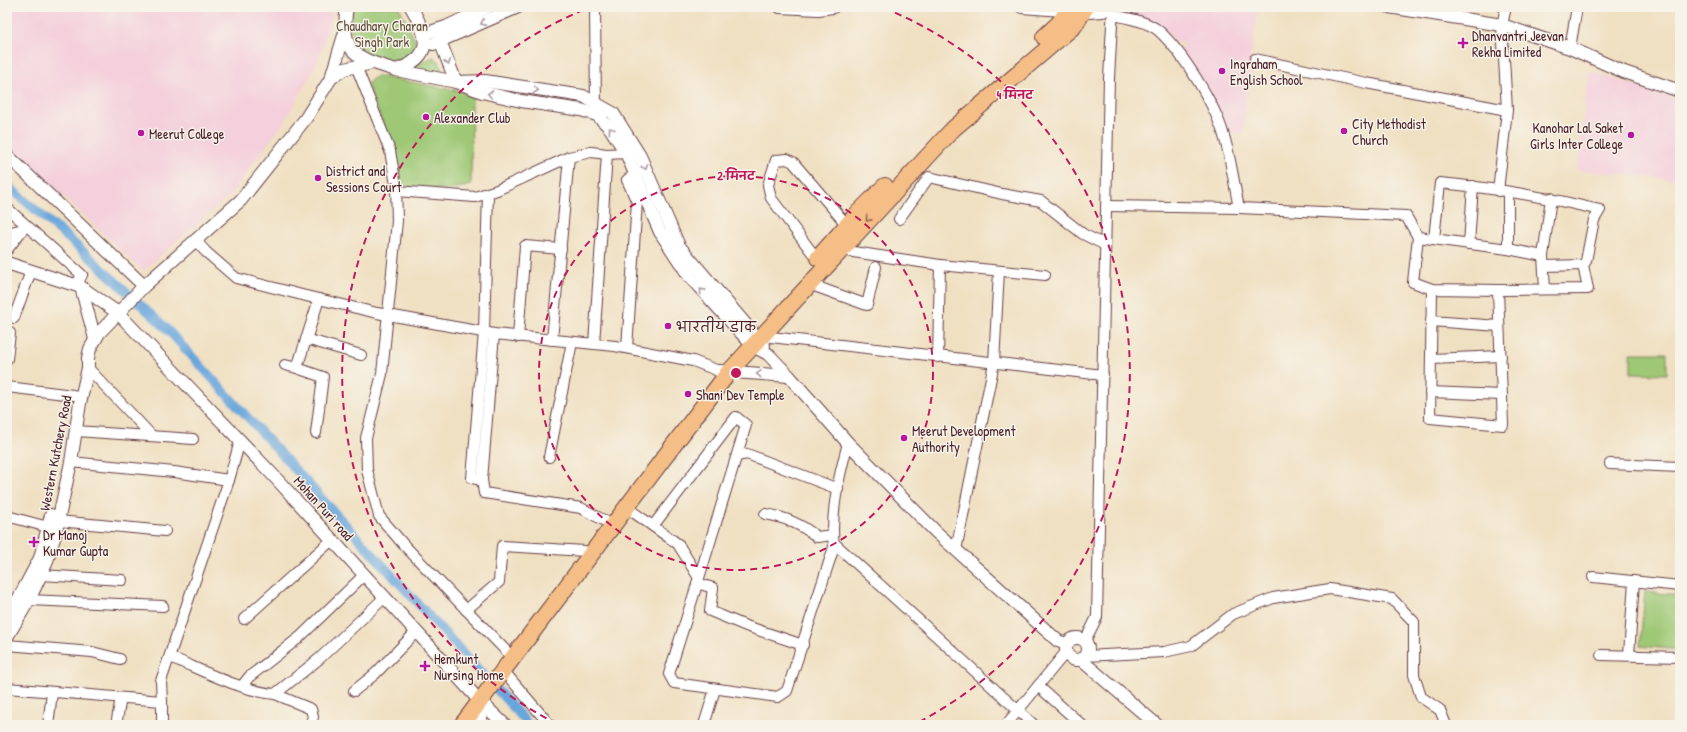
<svg xmlns="http://www.w3.org/2000/svg" width="1687" height="732" font-family="'Patrick Hand','Playpen Sans Deva',sans-serif">
	<style>
		.built { fill: #f4cfdc }
		.green { fill: #9ec875; stroke: #747450 }
		.lines { fill: none; stroke-linecap: round; stroke-linejoin: round }
		.canal { stroke: #69a6db; stroke-width: 9 }
		.minor-casing { stroke: #633c42; stroke-width: 12 }
		.tertiary-casing { stroke: #633c42; stroke-width: 14 }
		.primary-casing { stroke: #633c42; stroke-width: 18 }
		.minor { stroke: #fff; stroke-width: 10 }
		.tertiary { stroke: #fff; stroke-width: 12 }
		.primary { stroke: #f5be86; stroke-width: 16 }
		.oneway { stroke: #ae9aa0 }
		.oneway2 { stroke: #976754 }
		.ring { fill: none; stroke: #c2185b; stroke-width: 2; stroke-dasharray: 7 5 }
		.poi-dot { fill: #b5179e; stroke: #f7f3e8; stroke-width: 1.5 }
		.labels { text-anchor: middle; dominant-baseline: central; stroke-width: 3; stroke-linejoin: round; paint-order: stroke }
		.park-label { font-size: 14px; fill: #635241; stroke: #f7f3e8 }
		.poi-label { font-size: 14px; fill: #4a1f2b; stroke: #f7f3e8; text-anchor: start }
		.street-label { font-size: 14px; fill: #4a1f2b; stroke: #f7f3e8 }
		.centre { fill: #c2185b; stroke: #f7f3e8; stroke-width: 2 }
		.ring-label { font-size: 12px; text-anchor: middle; font-weight: bold; fill: #c2185b; stroke: #f7f3e8; stroke-width: 3; stroke-linejoin: round; paint-order: stroke }
	</style>
	<rect width="100%" height="100%" fill="#f7f3e8"/>
	<filter id="ink" filterUnits="userSpaceOnUse"><feTurbulence type="fractalNoise" baseFrequency=".025" numOctaves="2"/><feDisplacementMap in="SourceGraphic" scale="8" xChannelSelector="R" yChannelSelector="G"/><feConvolveMatrix kernelMatrix="1 2 1 2 8 2 1 2 1" color-interpolation-filters="sRGB"/></filter>
	<filter id="wash" filterUnits="userSpaceOnUse"><feTurbulence type="fractalNoise" baseFrequency=".012" numOctaves="4" result="noise"/><feDisplacementMap in="SourceGraphic" scale="16" xChannelSelector="R" yChannelSelector="G"/><feGaussianBlur stdDeviation="0.9" result="paint"/><feColorMatrix in="noise" values="0 0 0 0 0 0 0 0 0 0 0 0 0 0 0 0 0 1.4 0 .05"/><feComposite in="paint" operator="in"/></filter>
	<g filter="url(#wash)">
		<rect width="100%" height="100%" fill="#f0e0c2"/>
		<!-- built -->
		<g class="built">
			<polygon points="7,7 335,7 316,66 284,122 229,196 143,271 7,144"/>
			<polygon points="1119,7 1258,7 1250,62 1243,133 1226,133 1181,52 1184,44 1175,40 1161,28 1119,13"/>
			<polygon points="1589,71 1680,100 1680,180 1577,170"/>
		</g>
		<!-- green -->
		<g class="green">
			<path d="M351,7h48l17,36c-7,31 -38,15 -58,8l-7,-21z"/>
			<polygon points="433,57 439,61 443,74 406,70"/>
			<polygon points="376,76 461,91 472,98 471,185 449,190 401,186 388,136 367,84"/>
			<polygon points="1631,353 1667,353 1667,374 1631,373"/>
			<polygon points="1645,592 1680,595 1680,650 1640,646"/>
		</g>
		<g class="lines">
			<!-- canal -->
			<polyline class="canal" points="7,185 85,253 167,329 529,725"/>
		</g>
	</g>
	<g filter="url(#ink)">
		<g class="lines">
			<!-- minor casing -->
			<g class="minor-casing">
				<g id="minor">
					<polyline points="595,7 596,109"/>
					<path d="M1113,15c14,3 34,6 46,16 24,22 56,73 65,105 7,23 10,48 15,72l167,8 12,21 90,12v-57"/>
					<polyline points="1570,48 1577,7"/>
					<polyline points="1255,59 1366,83 1507,110"/>
					<polyline points="356,66 390,151 396,185 397,221 382,374 366,438 367,470 379,516 403,544 509,654"/>
					<polyline points="396,191 475,197 497,190 569,157 591,152 607,154 626,153"/>
					<polyline points="1498,191 1507,110 1502,25 1506,7"/>
					<polyline points="488,193 484,332 472,478 482,480 494,334"/>
					<polyline points="1106,206 1239,208"/>
					<polyline points="7,208 82,275 76,286"/>
					<polyline points="899,219 929,177 1002,194 1041,201 1083,234 1105,245"/>
					<polyline points="7,233 23,229"/>
					<polyline points="1418,237 1413,282 1432,289 1430,418 1503,425 1498,290 1432,289"/>
					<path d="M1434,239l6,-56c54,5 107,14 160,27l-6,10 -8,41 -3,4 -38,1"/>
					<polyline points="195,240 206,252 236,278 302,295 377,313 494,334 615,346 693,361 719,371"/>
					<polyline points="1469,244 1473,186"/>
					<polyline points="1508,249 1543,256 1545,289"/>
					<polyline points="7,250 23,229"/>
					<polyline points="840,250 940,265 1045,275"/>
					<polyline points="1543,256 1551,198"/>
					<polyline points="817,259 771,198 768,185 776,160 787,159 793,162 847,225"/>
					<polyline points="809,284 867,305 876,267"/>
					<polyline points="1498,290 1588,289 1583,265"/>
					<polyline points="14,318 31,271"/>
					<polyline points="1431,321 1499,326"/>
					<polyline points="762,336 1103,375"/>
					<polyline points="518,337 525,246 561,249"/>
					<polyline points="306,339 361,355"/>
					<polyline points="552,340 569,157"/>
					<polyline points="594,344 607,154"/>
					<polyline points="627,348 637,202 627,180 636,174"/>
					<polyline points="938,357 940,265"/>
					<polyline points="7,359 10,333"/>
					<polyline points="1431,359 1501,356"/>
					<polyline points="285,365 297,368 319,299"/>
					<polyline points="88,368 152,436"/>
					<polyline points="297,368 323,377 316,433"/>
					<polyline points="7,387 73,395"/>
					<polyline points="1430,392 1502,395"/>
					<polyline points="76,431 193,439"/>
					<polyline points="737,456 747,454 838,489"/>
					<polyline points="549,457 572,342"/>
					<polyline points="71,462 174,472 229,480"/>
					<polyline points="1610,464 1680,467"/>
					<polyline points="482,480 484,493 581,508 607,522"/>
					<path d="M626,507l52,37 21,34 -30,96 5,9 104,14 9,-6 47,-144c-4,-34 5,-71 14,-104"/>
					<path d="M765,514c20,3 36,10 52,23l16,-2"/>
					<polyline points="7,516 48,527"/>
					<polyline points="58,521 165,531"/>
					<polyline points="653,526 736,417 746,425 699,578"/>
					<polyline points="834,543 1034,725"/>
					<polyline points="956,550 994,363 999,271"/>
					<polyline points="41,575 122,580"/>
					<polyline points="1593,577 1680,586"/>
					<polyline points="697,583 713,588 710,611 746,626 803,645"/>
					<polyline points="29,600 163,606"/>
					<polyline points="466,610 499,582 502,546 585,551"/>
					<polyline points="244,619 332,540"/>
					<polyline points="1085,641 1097,617 1109,78 1113,7"/>
					<polyline points="7,645 92,652 120,659"/>
					<polyline points="1601,655 1680,657"/>
					<polyline points="1629,655 1634,581"/>
					<polyline points="1085,656 1164,652 1191,646 1233,614 1273,598 1330,589 1392,599 1414,622 1414,675 1421,697 1440,710 1446,725"/>
					<path d="M170,657c32,13 71,34 105,37l44,-35 66,-62"/>
					<polyline points="501,668 550,725"/>
					<polyline points="242,686 249,677 300,637 364,575"/>
					<polyline points="1038,686 1082,725"/>
					<polyline points="7,688 162,701 162,725"/>
					<polyline points="354,691 375,674 416,632"/>
					<polyline points="275,694 311,709 313,717 310,725"/>
					<polyline points="162,701 161,681 229,480 240,441"/>
					<polyline points="48,725 52,693"/>
					<polyline points="116,725 121,698"/>
					<polyline points="704,725 715,689"/>
					<polyline points="1006,725 1066,652"/>
				</g>
			</g>
			<!-- tertiary casing -->
			<g class="tertiary-casing">
				<g id="tertiary">
					<path d="M347,7c-8,47 10,51 49,63 38,-13 33,-33 15,-63"/>
					<polyline points="780,7 818,9 833,7"/>
					<polyline points="1022,7 1089,12 1103,11"/>
					<polyline points="1389,7 1502,25 1570,48 1624,72 1680,91"/>
					<polyline points="424,34 446,27 488,7"/>
					<polyline points="440,41 456,82 485,81 583,96 613,113 640,156 679,246 764,346"/>
					<polyline points="433,44 518,7"/>
					<polyline points="396,70 456,82 482,92 521,101 581,110 597,115 610,128 626,153 660,232 689,276 753,346 768,354 789,376 848,443 936,532 1058,641 1066,644"/>
					<polyline points="331,78 344,69 373,63"/>
					<polyline points="7,155 144,286"/>
					<polyline points="7,263 81,287 118,313 272,474 477,698 505,725"/>
					<polyline points="81,287 95,339"/>
					<polyline points="719,371 789,376"/>
					<polyline points="7,620 40,558 51,515"/>
					<polyline points="7,637 29,600 46,564 55,535 71,462 80,403 88,368 88,358 90,349 99,333 144,286 241,200 306,118 331,78 345,32"/>
					<circle cx="1077" cy="649" r="11"/>
					<polyline points="1080,659 1157,725"/>
					<polyline points="478,725 485,706"/>
				</g>
			</g>
			<!-- primary casing -->
			<g class="primary-casing">
				<g id="primary">
					<polyline points="1044,37 1059,23 1071,7"/>
					<polyline points="818,258 856,215 885,186"/>
					<polyline points="462,725 728,373 953,129 1074,26 1086,7"/>
				</g>
			</g>
			<!-- minor -->
			<use href="#minor" class="minor"/>
			<!-- tertiary -->
			<use href="#tertiary" class="tertiary"/>
			<!-- primary -->
			<use href="#primary" class="primary"/>
		</g>
		<!-- one-way arrows -->
		<defs><path id="oneway-chevron" d="M-2-3.5L2.5 0L-2 3.5" fill="none" stroke-width="1.6" stroke-linecap="round" stroke-linejoin="round"/></defs>
		<g class="oneway">
			<use href="#oneway-chevron" transform="translate(483 23) rotate(156)"/>
			<use href="#oneway-chevron" transform="translate(448 62) rotate(69)"/>
			<use href="#oneway-chevron" transform="translate(536 90) rotate(10)"/>
			<use href="#oneway-chevron" transform="translate(490 94) rotate(-167)"/>
			<use href="#oneway-chevron" transform="translate(611 130) rotate(-126)"/>
			<use href="#oneway-chevron" transform="translate(645 167) rotate(68)"/>
			<use href="#oneway-chevron" transform="translate(702 291) rotate(-132)"/>
			<use href="#oneway-chevron" transform="translate(759 374) rotate(-177)"/>
		</g>
		<use class="oneway2" href="#oneway-chevron" transform="translate(868 219) rotate(132)"/>
	</g>
	<!-- distance rings -->
	<g class="ring">
		<circle cx="736" cy="373" r="197"/>
		<path d="M557 724A394 394 0 0 1 588 8M884 8A394 394 0 0 1 915 724"/>
	</g>
	<!-- markers -->
	<g class="poi-dot">
		<path d="M1461 37h4v4h4v4h-4v4h-4v-4h-4v-4h4z"/>
		<circle cx="1222" cy="71" r="4"/>
		<circle cx="426" cy="117" r="4"/>
		<circle cx="1344" cy="131" r="4"/>
		<circle cx="141" cy="133" r="4"/>
		<circle cx="1631" cy="135" r="4"/>
		<circle cx="318" cy="178" r="4"/>
		<circle cx="668" cy="326" r="4"/>
		<circle cx="688" cy="394" r="4"/>
		<circle cx="904" cy="438" r="4"/>
		<path d="M32 536h4v4h4v4h-4v4h-4v-4h-4v-4h4z"/>
		<path d="M423 660h4v4h4v4h-4v4h-4v-4h-4v-4h4z"/>
	</g>
	<g class="labels">
		<!-- park labels -->
		<g class="park-label">
			<text x="382" y="25">Chaudhary Charan<tspan x="382" dy="16">Singh Park</tspan></text>
		</g>
		<!-- poi labels -->
		<g class="poi-label">
			<text x="1472" y="35">Dhanvantri Jeevan<tspan x="1472" dy="16">Rekha Limited</tspan></text>
			<text x="1230" y="63">Ingraham<tspan x="1230" dy="16">English School</tspan></text>
			<text x="434" y="117">Alexander Club</text>
			<text x="1352" y="123">City Methodist<tspan x="1352" dy="16">Church</tspan></text>
			<text x="1623" y="127" text-anchor="end">Kanohar Lal Saket<tspan x="1623" dy="16">Girls Inter College</tspan></text>
			<text x="149" y="133">Meerut College</text>
			<text x="326" y="170">District and<tspan x="326" dy="16">Sessions Court</tspan></text>
			<text x="676" y="326">भारतीय डाक</text>
			<text x="696" y="394">Shani Dev Temple</text>
			<text x="912" y="430">Meerut Development<tspan x="912" dy="16">Authority</tspan></text>
			<text x="43" y="534">Dr Manoj<tspan x="43" dy="16">Kumar Gupta</tspan></text>
			<text x="434" y="658">Hemkunt<tspan x="434" dy="16">Nursing Home</tspan></text>
		</g>
		<!-- street labels -->
		<g class="street-label">
			<text transform="translate(55 453) rotate(-79)">Western Kutchery Road</text>
			<text transform="translate(324 508) rotate(48)">Mohan Puri road</text>
		</g>
	</g>
	<circle cx="736" cy="373" r="6" class="centre"/>
	<g class="ring-label">
		<text x="1015" y="99">4 मिनट</text>
		<text x="736" y="180">2 मिनट</text>
	</g>
	<!-- margin -->
	<rect width="1687" height="732" fill="none" stroke="#f7f3e8" stroke-width="24"/>
</svg>
